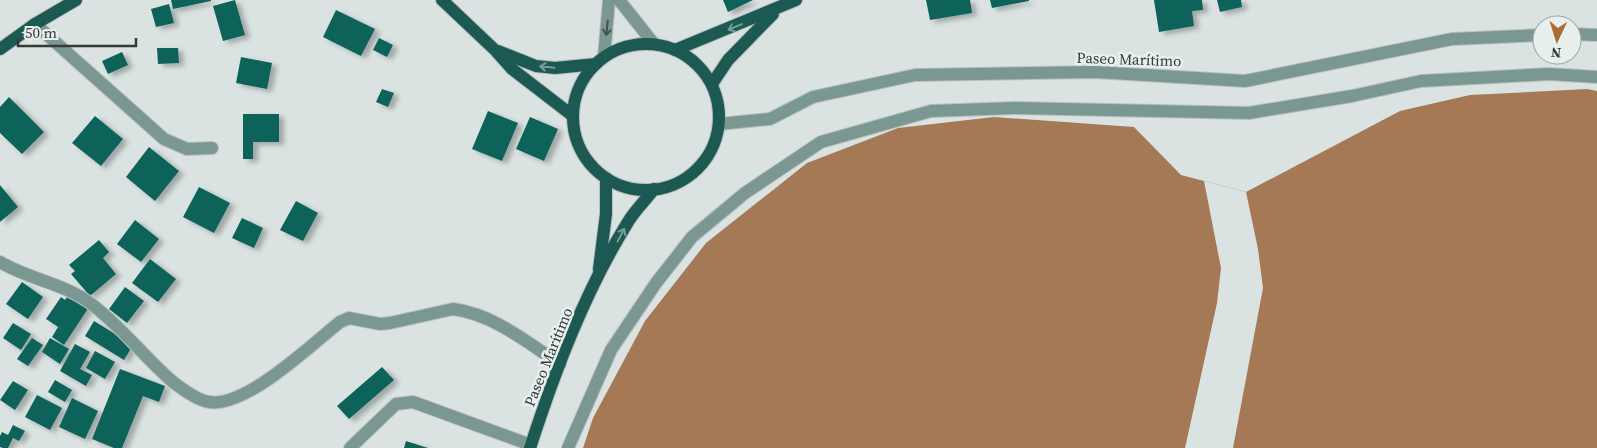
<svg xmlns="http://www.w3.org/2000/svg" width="1597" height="448" font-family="'Source Serif 4',serif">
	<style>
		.water { fill: #a57955 }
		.pier { fill: #dae3e1 }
		.building { fill: #11625a; filter: url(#shadow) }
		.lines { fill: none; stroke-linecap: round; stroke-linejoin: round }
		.minor-casing { stroke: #b9c1bf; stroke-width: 14 }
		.major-casing { stroke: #b9c1bf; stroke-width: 14 }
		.minor { stroke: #7a9792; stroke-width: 12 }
		.major { stroke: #1c5952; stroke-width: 12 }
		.oneway { stroke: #779d99 }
		.oneway2 { stroke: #47504f }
		.labels { text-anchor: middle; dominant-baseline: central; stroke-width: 5; stroke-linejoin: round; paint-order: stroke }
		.street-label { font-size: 15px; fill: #363939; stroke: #e7f0ef }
	</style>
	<defs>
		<filter id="shadow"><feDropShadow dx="5" dy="3" stdDeviation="2.5" flood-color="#0004"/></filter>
	</defs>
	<rect width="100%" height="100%" fill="#dae3e1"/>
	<!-- water -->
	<polygon class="water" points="1587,89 1597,91 1597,448 583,448 593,418 645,321 706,243 807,163 898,128 994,117 1134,127 1181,175 1246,192 1400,111 1470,95"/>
	<!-- pier -->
	<polygon class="pier" points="1204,181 1246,192 1258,249 1263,288 1233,448 1185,448 1217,303 1221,268"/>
	<!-- building -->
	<g class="building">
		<polygon points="171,0 211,0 211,1 173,9"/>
		<polygon points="235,0 245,35 223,41 213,6"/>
		<polygon points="723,0 753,0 728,12"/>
		<polygon points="926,0 970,0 972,13 930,20"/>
		<polygon points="990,0 1029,0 1029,1 992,8"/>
		<polygon points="1154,0 1202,0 1203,10 1192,11 1194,26 1159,32"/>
		<polygon points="1217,0 1241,0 1242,7 1220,12"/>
		<polygon points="169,4 174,23 156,27 151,9"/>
		<polygon points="336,10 375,29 361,56 323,37"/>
		<polygon points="379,38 393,45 387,57 373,50"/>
		<polygon points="157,48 178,48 179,63 158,64"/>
		<polygon points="122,52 128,65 108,74 102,61"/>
		<polygon points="241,57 272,63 267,89 236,83"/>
		<polygon points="382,89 394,93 388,107 376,102"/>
		<polygon points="9,97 44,132 22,154 0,133 0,107"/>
		<polygon points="488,111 518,123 502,161 472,149"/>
		<polygon points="243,114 279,114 279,142 253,142 253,159 243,159"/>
		<polygon points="95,116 123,139 101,166 72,143"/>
		<polygon points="530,117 558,129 544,161 516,149"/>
		<polygon points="149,147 179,171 155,201 126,177"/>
		<polygon points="0,185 18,207 0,222"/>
		<polygon points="199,187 230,203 214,233 183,217"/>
		<polygon points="296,201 318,213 303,241 280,230"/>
		<polygon points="242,218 263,228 254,248 232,238"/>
		<polygon points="135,220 159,239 141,262 117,244"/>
		<polygon points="99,240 109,252 103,258 116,274 90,296 71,274 75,271 69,265"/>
		<polygon points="150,259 176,279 158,302 132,283"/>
		<polygon points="22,282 43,297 28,319 6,304"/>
		<polygon points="125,287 144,301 127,323 109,309"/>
		<polygon points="69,294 89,307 64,345 52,337 58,327 66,332 46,319 61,297 65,300"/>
		<polygon points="94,321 133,345 124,360 85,336"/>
		<polygon points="13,323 31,334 21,350 3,338"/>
		<polygon points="32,338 43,345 28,366 17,359"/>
		<polygon points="50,338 69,349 60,364 42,352"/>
		<polygon points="75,344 90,352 80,369 92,375 86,386 60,371"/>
		<polygon points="95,351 115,362 105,379 86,368"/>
		<polygon points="382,367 394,380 349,419 337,406"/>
		<polygon points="120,369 165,386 159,402 143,396 122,448 114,448 92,439"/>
		<polygon points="55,380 72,390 65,402 48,392"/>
		<polygon points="13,381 28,390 15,410 0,400"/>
		<polygon points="37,395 62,408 50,430 25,417"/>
		<polygon points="72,398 98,411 85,439 59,427"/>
		<polygon points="13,425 25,431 19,441 13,438 8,448 3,448 0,447 0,436 2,432 8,435"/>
		<polygon points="406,441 428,448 404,448"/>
	</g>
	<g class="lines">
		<!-- minor casing -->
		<g class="minor-casing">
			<g id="minor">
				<polyline points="619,0 654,44"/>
				<polyline points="35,24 164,139 187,149 212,148"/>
				<polyline points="1572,34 1597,35"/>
				<polyline points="604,57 609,0"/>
				<polyline points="719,124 770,119 813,97 915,75 1095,72 1245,81 1452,39 1542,35"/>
				<path d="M0,262c28,17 63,21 90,41 30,22 54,54 83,79 9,7 24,18 36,20 37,6 103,-58 131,-80l9,-4 31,6 10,-1 63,-14c40,5 75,34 107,55"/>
				<polyline points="350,448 396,404 413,402 531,445"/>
				<polyline points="568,448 611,350 656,283 692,237 745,193 821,142 931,111 1015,108 1249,113 1352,96 1421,81 1549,74 1597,77"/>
			</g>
		</g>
		<!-- major casing -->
		<g class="major-casing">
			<g id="major">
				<polyline points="442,0 496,51 512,69 573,116"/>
				<circle cx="646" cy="117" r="73"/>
				<polyline points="0,49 35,24 76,0"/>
				<polyline points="675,50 796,0"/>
				<polyline points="498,51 536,66 555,68 596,64"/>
				<polyline points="712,84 728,60 773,14"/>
				<polyline points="599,269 606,214 606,178"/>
				<path d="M530,448c25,-77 55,-157 98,-226 7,-12 18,-22 26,-33"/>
			</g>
		</g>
		<!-- minor -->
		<use href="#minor" class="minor"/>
		<!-- major -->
		<use href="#major" class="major"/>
	</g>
	<!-- one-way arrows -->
	<defs><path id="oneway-shaft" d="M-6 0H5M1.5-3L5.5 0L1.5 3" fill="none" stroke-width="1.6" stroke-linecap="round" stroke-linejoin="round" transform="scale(1.25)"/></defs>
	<g class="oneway">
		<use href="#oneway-shaft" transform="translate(735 27) rotate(157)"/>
		<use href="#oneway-shaft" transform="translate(547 67) rotate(-174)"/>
		<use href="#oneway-shaft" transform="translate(621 235) rotate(-62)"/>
	</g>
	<use class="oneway2" href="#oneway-shaft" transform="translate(607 28) rotate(96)"/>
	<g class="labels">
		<!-- street labels -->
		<g class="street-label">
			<text transform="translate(1129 59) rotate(2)">Paseo Marítimo</text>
			<text transform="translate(548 357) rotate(-68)">Paseo Marítimo</text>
		</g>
	</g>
	<!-- north arrow -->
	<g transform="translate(1557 40) rotate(184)"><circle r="24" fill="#e7f0ef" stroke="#a0a7a6"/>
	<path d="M0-4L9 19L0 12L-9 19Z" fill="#ac6d34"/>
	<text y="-8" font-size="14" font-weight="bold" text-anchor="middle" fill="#363939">N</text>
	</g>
	<!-- scale -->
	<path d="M18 38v8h118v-8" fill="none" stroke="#363939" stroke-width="2.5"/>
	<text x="25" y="38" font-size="15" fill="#363939" stroke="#e7f0ef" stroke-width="4" paint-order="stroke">50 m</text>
</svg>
